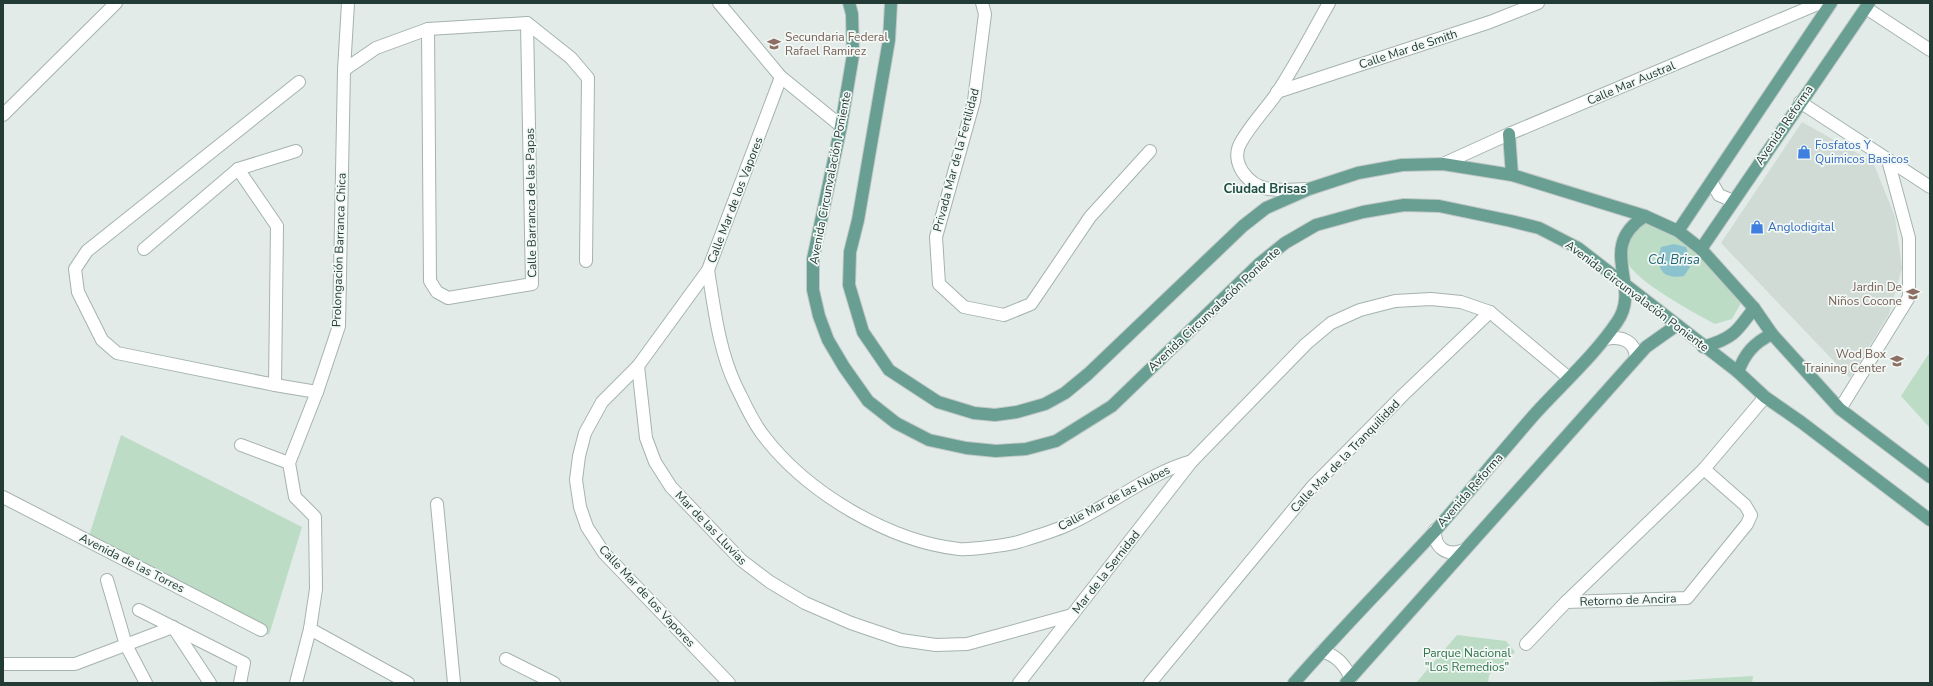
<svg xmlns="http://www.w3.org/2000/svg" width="1933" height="686" font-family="'Nunito Sans',sans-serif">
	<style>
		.built { fill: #d0dbd6 }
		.green { fill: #bcdcc5 }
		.water { fill: #8cc2ce }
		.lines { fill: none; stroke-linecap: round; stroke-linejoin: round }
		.minor-casing { stroke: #a5b3ae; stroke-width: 14 }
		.major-casing { stroke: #c1c8c6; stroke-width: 14 }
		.minor { stroke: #fff; stroke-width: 12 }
		.major { stroke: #689f92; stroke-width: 12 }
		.labels { text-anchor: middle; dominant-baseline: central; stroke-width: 3.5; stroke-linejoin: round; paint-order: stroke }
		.education-label { font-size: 12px; fill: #785e54; stroke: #f2f8f5; text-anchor: end }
		.street-label { font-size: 12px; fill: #233b35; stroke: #f2f8f5 }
		.shop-label { font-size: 12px; fill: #366cbe; stroke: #f2f8f5; text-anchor: start }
		.park-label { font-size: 12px; fill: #2f704a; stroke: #f2f8f5 }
		.neighbourhood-label { font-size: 13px; font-weight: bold; fill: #204d43; stroke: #f2f8f5 }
		.water-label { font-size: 13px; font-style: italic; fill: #206474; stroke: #f2f8f5 }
	</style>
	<rect width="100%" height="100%" fill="#e2ebe7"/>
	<!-- built -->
	<polygon class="built" points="1802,122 1873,162 1895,217 1902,268 1889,314 1850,378 1721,243"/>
	<!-- green -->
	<g class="green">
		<path d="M1657,220l58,48 26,35 -9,16 -17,5c-21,-11 -74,-40 -86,-59 -3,-4 -4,-10 -5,-14l11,-27z"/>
		<polygon points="1930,352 1930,428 1901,396"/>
		<polygon points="121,435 302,527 269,635 89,536"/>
		<polygon points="1457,635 1506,641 1515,652 1489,675 1488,683 1416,683"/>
		<polygon points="1753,676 1752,683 1633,683"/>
	</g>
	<!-- water -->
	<path class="water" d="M1674,244l12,3 6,17 -8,12c-23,4 -29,-9 -23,-29z"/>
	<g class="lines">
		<!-- minor casing -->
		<g class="minor-casing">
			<g id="minor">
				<polyline points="719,3 781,77 841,126"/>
				<polyline points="982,3 985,14 974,101 936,237 939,284 964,307 1004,315 1031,304 1090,217 1150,151"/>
				<polyline points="1866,8 1930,50"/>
				<polyline points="428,29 430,281 437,292 448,298 532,284 527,23"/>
				<polyline points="344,70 376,48 428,29 527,23 571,58 588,78 586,261"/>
				<polyline points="299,82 87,251 75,269 78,292 102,340 117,353 275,385 317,392"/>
				<polyline points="1277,92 1490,22 1538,3"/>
				<polyline points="1800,102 1930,187"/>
				<polyline points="3,115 116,3"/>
				<polyline points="1443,164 1509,134 1820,3"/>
				<polyline points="238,169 277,226 275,385"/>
				<polyline points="1712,183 1719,195 1733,201"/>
				<path d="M1309,189c-13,0 -27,2 -40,0 -21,-3 -40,-27 -28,-47 10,-18 25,-33 36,-49 19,-29 35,-60 52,-90"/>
				<polyline points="144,249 238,169 296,151"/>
				<path d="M708,270c6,37 11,81 28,116 8,16 16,35 27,49 43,57 125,106 196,114 12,1 47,-4 59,-7 16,-5 33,-10 47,-16 44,-19 81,-52 127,-65"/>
				<path d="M1605,339c16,-3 30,1 31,19"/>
				<polyline points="638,366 646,438 655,462 671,487 741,560 770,582 805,603 851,623 901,640 936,645 967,644 1072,615"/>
				<polyline points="1840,409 1909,297 1909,238 1888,160"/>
				<polyline points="241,445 289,463"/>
				<polyline points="3,497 261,630"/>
				<polyline points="437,504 454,683"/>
				<path d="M1435,530c-1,18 12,27 29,20"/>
				<polyline points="107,580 126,645 146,683"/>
				<polyline points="1566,602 1687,598 1747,524 1751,515 1745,505 1704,469"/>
				<polyline points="139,610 244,663 240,683"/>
				<polyline points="310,629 408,683"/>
				<polyline points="1526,644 1566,602 1704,469 1765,397"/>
				<path d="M1322,651c15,5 22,13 29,27"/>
				<polyline points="506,659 554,683"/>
				<polyline points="3,664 75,664 173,627 210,683"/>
				<polyline points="296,683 310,629 316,589 315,517 295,497 289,463 317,392 339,326 344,70 348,3"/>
				<polyline points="729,683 604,553 587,527 580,507 576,480 579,456 585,433 602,402 638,366 708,270 781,77"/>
				<polyline points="1019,683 1192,461 1306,344 1331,323 1360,310 1395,301 1431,299 1461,302 1490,312 1569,378"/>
				<polyline points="1150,683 1312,487 1403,395 1490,312"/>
			</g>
		</g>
		<!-- major casing -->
		<g class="major-casing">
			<g id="major">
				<polyline points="849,3 852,14 853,55 841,126 813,259 813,290 819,316 828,340 844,367 868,401 896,423 929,440 966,448 996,451 1026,449 1056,441 1112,406 1259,264 1285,243 1316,225 1363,212 1404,205 1439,206 1511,221 1539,228 1578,248 1738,372 1765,397 1801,422 1930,520"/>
				<polyline points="891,3 889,40 858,220 850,252 849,285 863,332 889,370 938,402 974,413 995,415 1017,412 1045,404 1065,393 1088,374 1243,226 1266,208 1309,189 1358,173 1402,165 1443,164 1512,175 1645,216 1678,231 1701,249 1754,308 1772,334 1840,409 1930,477"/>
				<polyline points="1509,134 1512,175"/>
				<polyline points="1678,231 1831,3"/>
				<polyline points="1701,249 1869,3"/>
				<path d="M1703,347c29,-8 34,-15 51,-39"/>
				<path d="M1738,372c7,-19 16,-29 34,-38"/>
				<path d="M1294,683c46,-53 95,-102 142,-153 33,-38 65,-77 98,-115 28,-31 60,-59 83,-93 26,-37 -22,-74 28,-106"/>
				<polyline points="1346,683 1646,347 1677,325"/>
			</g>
		</g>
		<!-- minor -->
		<use href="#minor" class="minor"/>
		<!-- major -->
		<use href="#major" class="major"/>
	</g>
	<!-- icons -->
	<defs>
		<g id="school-bare" transform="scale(1.08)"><path d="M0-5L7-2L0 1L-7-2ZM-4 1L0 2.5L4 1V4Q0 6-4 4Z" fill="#8d6e63" stroke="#f2f8f5" stroke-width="2.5" paint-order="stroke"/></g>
		<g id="shop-bare" transform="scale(1.08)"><path d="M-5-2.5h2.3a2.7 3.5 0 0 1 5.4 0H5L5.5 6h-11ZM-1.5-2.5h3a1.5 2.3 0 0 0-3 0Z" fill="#3f7fe0" stroke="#f2f8f5" stroke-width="2.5" paint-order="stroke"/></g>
	</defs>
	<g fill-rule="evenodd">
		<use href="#school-bare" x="774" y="44"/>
		<use href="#shop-bare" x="1804" y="152"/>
		<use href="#shop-bare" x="1757" y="227"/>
		<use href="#school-bare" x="1913" y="294"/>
		<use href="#school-bare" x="1897" y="361"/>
	</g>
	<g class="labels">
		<!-- education labels -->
		<g class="education-label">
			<text x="785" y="37" text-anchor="start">Secundaria Federal<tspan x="785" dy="14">Rafael Ramirez</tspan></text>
			<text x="1902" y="287">Jardin De<tspan x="1902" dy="14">Niños Cocone</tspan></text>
			<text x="1886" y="354">Wod Box<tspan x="1886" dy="14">Training Center</tspan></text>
		</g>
		<!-- street labels -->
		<g class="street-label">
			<text transform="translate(1408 49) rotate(-18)">Calle Mar de Smith</text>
			<text transform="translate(1631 83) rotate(-23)">Calle Mar Austral</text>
			<text transform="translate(1784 125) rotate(-56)">Avenida Reforma</text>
			<text transform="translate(956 160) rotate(-75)">Privada Mar de la Fertilidad</text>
			<text transform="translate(830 178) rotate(-79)">Avenida Circunvalación Poniente</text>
			<text transform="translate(735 200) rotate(-69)">Calle Mar de los Vapores</text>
			<text transform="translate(531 203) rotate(-91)">Calle Barranca de las Papas</text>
			<text transform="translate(339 250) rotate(-88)">Prolongación Barranca Chica</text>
			<text transform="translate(1637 296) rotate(37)">Avenida Circunvalación Poniente</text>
			<text transform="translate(1214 309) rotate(-43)">Avenida Circunvalación Poniente</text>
			<text transform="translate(1345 456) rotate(-46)">Calle Mar de la Tranquilidad</text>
			<text transform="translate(1470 490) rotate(-49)">Avenida Reforma</text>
			<text transform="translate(1114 498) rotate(-28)">Calle Mar de las Nubes</text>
			<text transform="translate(711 528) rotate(46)">Mar de las Lluvias</text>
			<text transform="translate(132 563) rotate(27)">Avenida de las Torres</text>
			<text transform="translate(1106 572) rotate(-52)">Mar de la Sernidad</text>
			<text transform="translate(647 596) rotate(47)">Calle Mar de los Vapores</text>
			<text transform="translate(1628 600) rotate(-2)">Retorno de Ancira</text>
		</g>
		<!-- shop labels -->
		<g class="shop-label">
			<text x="1815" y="145">Fosfatos Y<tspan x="1815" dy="14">Quimicos Basicos</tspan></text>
			<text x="1768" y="227">Anglodigital</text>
		</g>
		<!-- park labels -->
		<g class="park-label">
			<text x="1467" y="653">Parque Nacional<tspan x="1467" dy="14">"Los Remedios"</tspan></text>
		</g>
		<!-- neighbourhood labels -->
		<g class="neighbourhood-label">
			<text x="1265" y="189">Ciudad Brisas</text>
		</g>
		<!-- water labels -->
		<g class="water-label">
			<text x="1674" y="260">Cd. Brisa</text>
		</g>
	</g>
	<!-- border -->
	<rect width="1933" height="686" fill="none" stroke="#233b35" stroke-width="8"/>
</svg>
